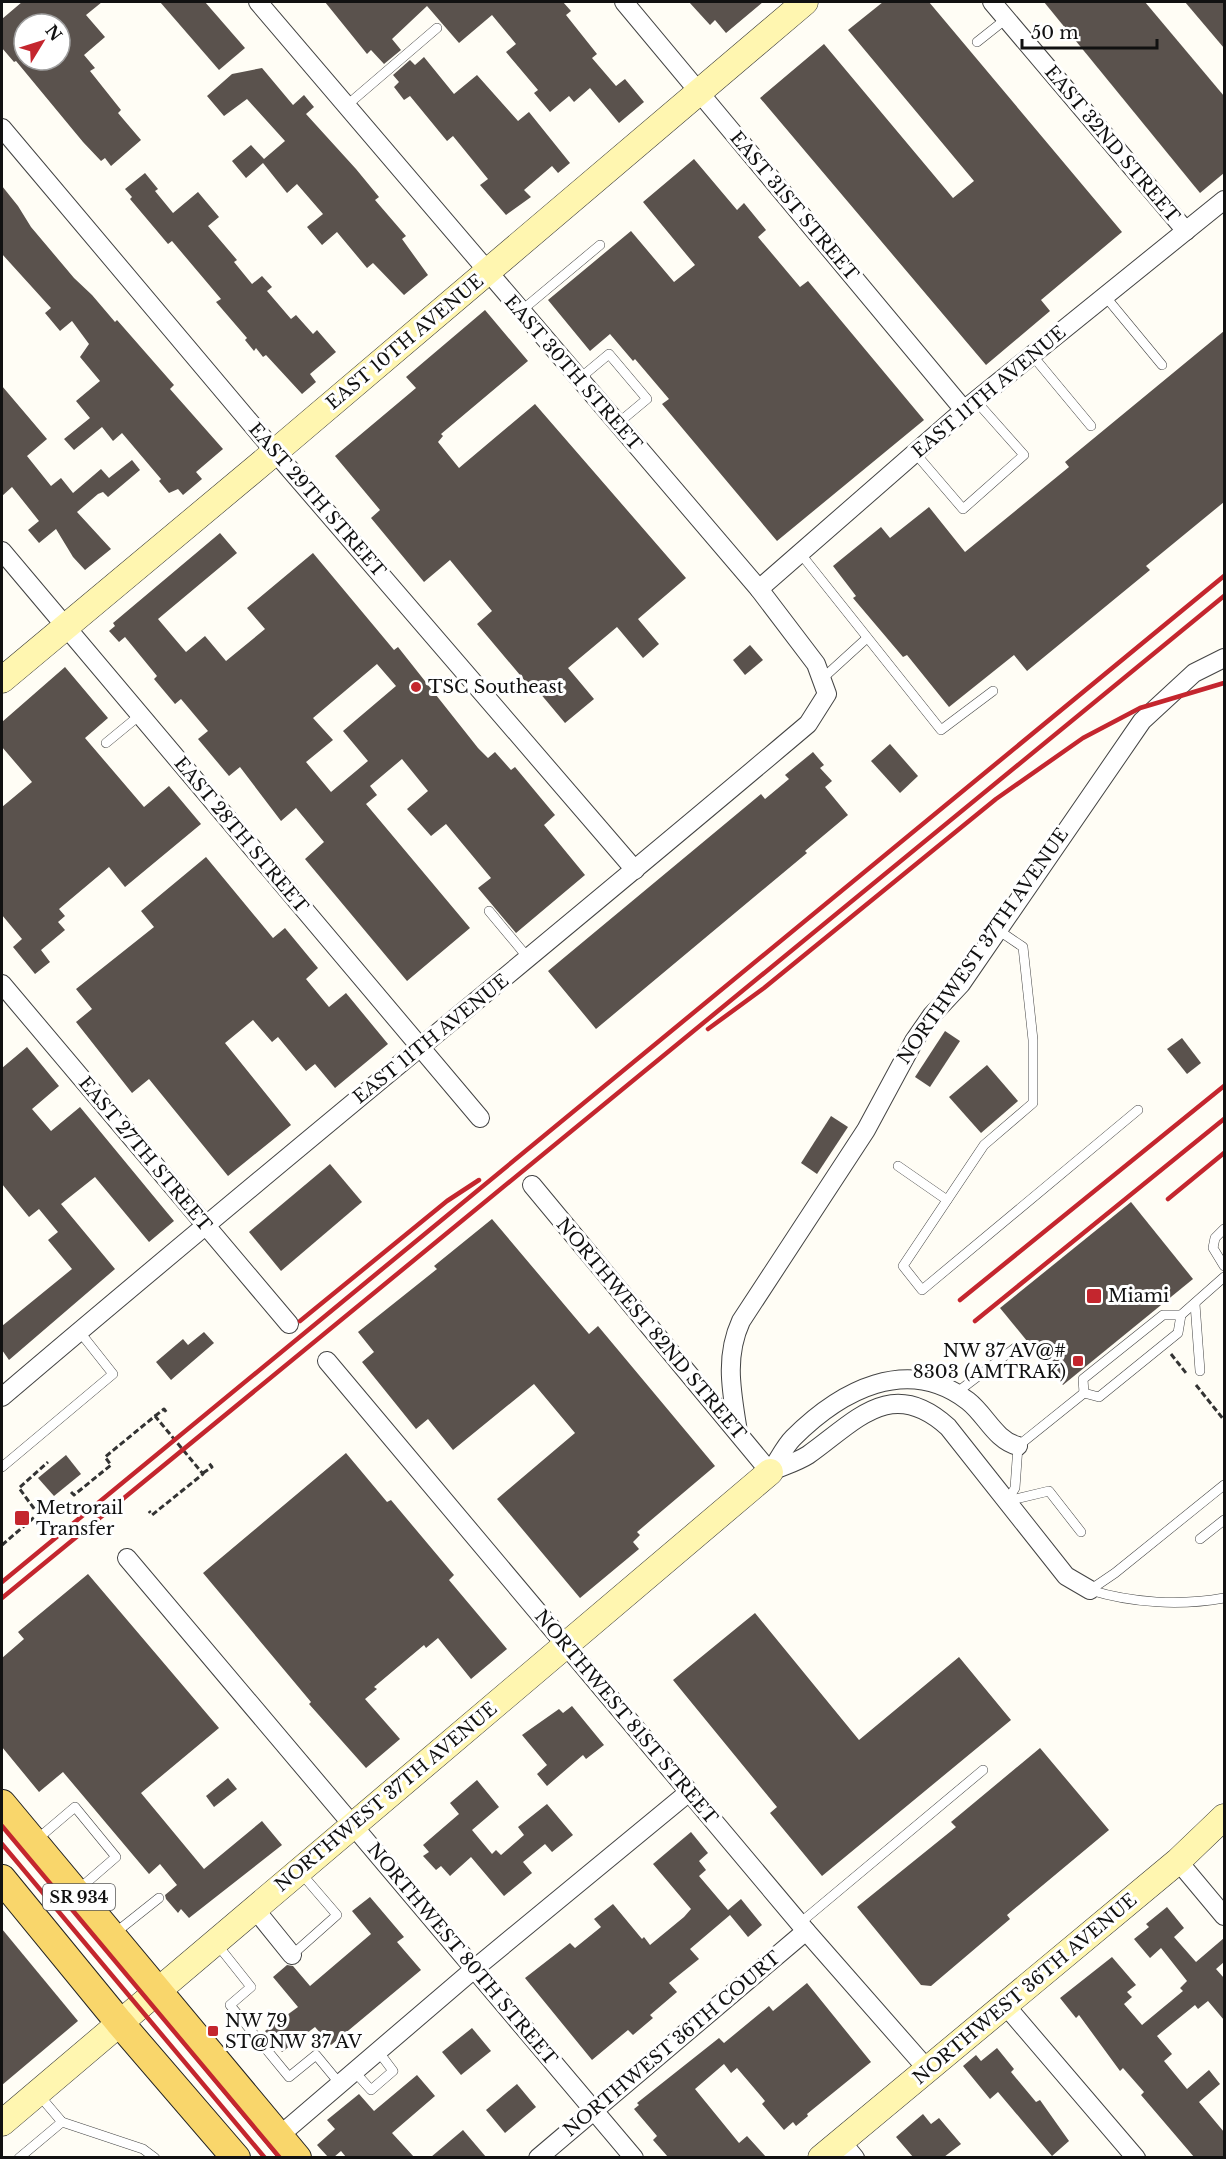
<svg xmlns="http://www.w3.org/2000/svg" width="1226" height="2159" font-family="'Libre Baskerville',serif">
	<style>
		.building { fill: #5a524d; fill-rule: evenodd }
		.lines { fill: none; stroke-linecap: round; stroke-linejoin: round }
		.lane-casing { stroke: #444; stroke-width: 10 }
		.street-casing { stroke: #444; stroke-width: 20 }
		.secondary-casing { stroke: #333; stroke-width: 27 }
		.primary-casing { stroke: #222; stroke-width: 30 }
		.path { stroke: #333; stroke-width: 3; stroke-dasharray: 6 3; stroke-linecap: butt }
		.lane { stroke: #fff; stroke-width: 9 }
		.street { stroke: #fff; stroke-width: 18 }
		.secondary { stroke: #fff6b0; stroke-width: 26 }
		.primary { stroke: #f9d66b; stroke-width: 28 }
		.rail { stroke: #c4262e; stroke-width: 4.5 }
		.poi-dot { fill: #c4262e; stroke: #fff; stroke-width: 2 }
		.labels { text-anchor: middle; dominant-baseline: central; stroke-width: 6; stroke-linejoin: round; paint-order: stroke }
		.shield { fill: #fff; stroke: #585858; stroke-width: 1.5 }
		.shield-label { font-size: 16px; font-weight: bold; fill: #111 }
		.street-label { font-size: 18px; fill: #111; stroke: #fff }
		.poi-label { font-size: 18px; fill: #111; stroke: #fff; text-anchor: start }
	</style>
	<rect width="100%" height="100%" fill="#fffdf5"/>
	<!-- building -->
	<g class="building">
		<path d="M22,2h80l-16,13 19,22 -21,18 11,13 -5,3 31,39 -3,3 23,27 -30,26 -6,-8 -4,3 -18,-19 -67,-81 -2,1 -12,-14v-29zM24,24h36v36h-36z"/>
		<polygon points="160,2 205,2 245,48 219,70"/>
		<polygon points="325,2 563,2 571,11 566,15 597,54 592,58 616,86 625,79 644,102 619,123 590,88 574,102 569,96 550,112 534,93 538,90 506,52 516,44 492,15 459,43 427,6 392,39 401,50 384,64 371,50 367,54 363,49"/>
		<polygon points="689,2 763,2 726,33 715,20 710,25"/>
		<polygon points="883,2 929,2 1122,232 1041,300 1050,311 986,365 760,98 824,44 953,198 974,181 848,30"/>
		<polygon points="1044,2 1145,2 1224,96 1224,173 1200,193"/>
		<polygon points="1185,2 1224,2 1224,48"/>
		<polygon points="424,57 454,94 477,75 518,121 529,112 570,163 558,173 552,166 524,190 531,197 506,215 480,185 488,179 453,136 447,141 410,96 404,100 394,87 399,82 393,75 410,60 415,65"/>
		<polygon points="262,68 293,105 304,95 314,107 306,114 356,169 379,197 375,200 406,236 402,239 428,275 404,295 373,263 367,268 337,232 322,245 307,227 323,214 297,184 287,193 263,163 246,178 232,161 251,145 264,159 285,141 247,99 224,116 207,96 232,74"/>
		<polygon points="694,159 737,210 744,203 766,230 758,237 800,287 808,281 924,420 777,541 662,404 669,399 635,359 633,361 610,334 590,351 548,300 631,231 674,282 695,265 643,202"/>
		<polygon points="145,173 158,189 155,191 173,213 198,192 219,217 208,226 237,260 234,262 252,284 262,276 272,287 267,291 291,319 296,315 313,334 317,330 336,352 310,374 316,382 302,394 266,355 263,357 256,348 254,351 245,340 247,338 216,302 221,299 172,241 168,244 130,199 132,197 125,189"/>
		<polygon points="2,186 18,206 31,227 74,278 92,295 115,322 117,320 174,385 170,389 223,449 196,472 202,479 183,495 178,489 169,493 159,481 161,479 122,433 113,441 102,427 74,450 64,439 90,418 76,401 100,381 80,357 89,344 72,321 60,331 45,313 51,308 2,254"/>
		<polygon points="485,310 528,361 441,434 443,436 438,442 459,468 535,404 686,578 638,619 659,644 643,658 617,627 568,668 594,699 565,723 539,692 536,694 477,624 492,611 450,560 424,582 371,518 380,510 335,456 416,388 406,377"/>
		<polygon points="1224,331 1224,502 1146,566 1150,570 1027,671 1014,655 949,707 907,655 903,657 853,598 856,596 833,566 881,527 890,538 929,507 965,552 1069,467 1065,462"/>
		<polygon points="2,386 47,439 27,456 51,486 61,478 73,493 101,469 109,478 132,460 140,470 108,497 103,492 98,494 77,512 111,549 85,570 73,557 56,529 39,543 28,530 39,521 12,487 2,496"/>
		<path d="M220,533l17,20 -79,66 28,33 19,-16 21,25 39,-32 -18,-21 66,-55 81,97 4,-3 80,101 10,10 7,-6 16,18 4,-3 40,48 -11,10 41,50 -69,58 -38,-45 13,-10 -45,-54 -15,12 -24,-27 21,-18 -26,-32 -32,27 7,9 -11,9 104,124 -63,53 -102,-122 19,-17 -28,-34 -15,13 -41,-54 -11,9 -31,-37 10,-8 -27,-32 -6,5 -21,-25 3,-3 -32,-39 -6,5 -10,-11 6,-5 -2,-3zM377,664l19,22 -53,45 25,30 -37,31 -25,-30 27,-22 -20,-22z"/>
		<polygon points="750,645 763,660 745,675 733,660"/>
		<polygon points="65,667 108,718 85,738 144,807 169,786 201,824 125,887 109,867 59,909 65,916 58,922 65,930 41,950 50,962 35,974 13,947 22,939 2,915 2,807 32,782 2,747 2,722"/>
		<polygon points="890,744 918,776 900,793 871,761"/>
		<polygon points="813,752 824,765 820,768 832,781 825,787 848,815 805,851 807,853 596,1029 548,971 761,794 765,799 789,779 785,775"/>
		<polygon points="206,857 273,938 285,928 318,968 306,979 329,1007 346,993 388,1044 335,1088 315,1064 306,1071 278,1037 272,1042 253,1020 225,1043 291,1125 228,1176 149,1079 132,1093 76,1022 92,1009 76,989 154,927 141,911"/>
		<polygon points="945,1031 960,1041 930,1087 915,1077"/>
		<polygon points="1182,1038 1201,1063 1187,1074 1167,1049"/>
		<polygon points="27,1047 59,1086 32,1109 51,1131 80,1107 174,1221 149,1242 95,1177 61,1204 115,1269 9,1360 2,1350 2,1326 72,1269 48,1240 58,1232 39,1209 29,1217 2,1184 2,1068"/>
		<polygon points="987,1065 1018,1101 981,1133 949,1097"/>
		<polygon points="831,1116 848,1127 817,1174 801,1163"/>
		<polygon points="330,1164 362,1202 281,1271 249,1232"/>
		<polygon points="1131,1202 1193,1279 1063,1385 1000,1308"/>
		<polygon points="492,1219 589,1334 598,1326 715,1466 637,1532 640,1535 633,1542 639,1549 580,1598 497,1499 575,1433 534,1384 453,1450 428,1419 416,1429 362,1362 374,1352 358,1332 437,1269 434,1266"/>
		<polygon points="204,1332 214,1343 171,1380 156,1362 183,1339 188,1345"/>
		<polygon points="346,1453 387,1502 391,1500 454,1575 449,1580 507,1649 471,1679 438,1638 426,1648 424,1645 374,1687 377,1689 365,1699 400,1739 366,1768 309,1704 311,1702 203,1573"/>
		<polygon points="66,1455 81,1474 54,1496 38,1478"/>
		<polygon points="88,1574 219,1728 141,1793 204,1869 262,1821 282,1845 189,1918 181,1909 178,1913 166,1899 165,1895 177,1885 160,1864 149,1874 63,1772 39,1792 2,1747 2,1658 24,1639 18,1632"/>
		<polygon points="755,1613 859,1740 959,1657 1011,1720 822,1876 770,1813 777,1807 673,1680"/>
		<polygon points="572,1706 604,1745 586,1759 583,1755 547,1786 537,1774 547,1765 522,1735 559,1709 563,1713"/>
		<polygon points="1040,1748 1109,1830 1007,1915 1010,1919 931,1986 921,1985 857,1907 956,1827 951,1822"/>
		<polygon points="228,1778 237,1789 214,1807 206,1796"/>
		<polygon points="477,1780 499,1807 472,1830 492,1854 496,1850 501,1855 524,1835 518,1827 547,1804 573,1835 552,1852 545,1844 523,1862 532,1873 504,1896 471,1857 450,1876 441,1866 436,1870 423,1856 429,1852 423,1845 459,1814 450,1803"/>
		<polygon points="691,1832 708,1853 699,1861 706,1870 699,1876 728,1910 741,1899 762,1925 748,1937 730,1915 690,1949 699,1959 669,1983 677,1992 650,2015 653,2018 633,2035 628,2030 592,2060 525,1978 570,1943 575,1948 601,1927 594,1919 613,1904 642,1939 644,1937 650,1945 684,1917 691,1909 653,1864"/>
		<polygon points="370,1897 404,1937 397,1942 421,1970 331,2045 315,2027 282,2052 265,2031 298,2007 273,1977 287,1965 293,1966 310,1986 371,1934 352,1911"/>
		<polygon points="1167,1907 1184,1928 1174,1937 1196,1962 1224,1938 1224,1962 1216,1969 1224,1978 1224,2020 1208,2001 1198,2009 1195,2005 1157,2036 1172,2054 1164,2061 1187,2089 1209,2070 1220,2084 1199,2102 1224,2132 1224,2157 1194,2157 1141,2095 1144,2092 1123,2068 1120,2071 1079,2015 1076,2018 1060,1998 1112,1957 1136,1985 1127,1992 1132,1997 1124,2004 1142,2025 1183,1991 1180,1988 1187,1981 1161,1948 1150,1958 1134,1939 1149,1927 1146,1924"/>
		<polygon points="2,1929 78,2021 2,2085"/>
		<polygon points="807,1983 871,2062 807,2114 808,2116 796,2126 793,2122 784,2130 762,2104 765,2101 737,2068 731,2073 724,2064 695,2089 739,2143 747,2136 766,2157 668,2157 653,2140 657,2136 634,2109 639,2105 637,2103 719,2038 724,2043 769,2006 773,2011"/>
		<polygon points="472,2028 491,2051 461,2075 442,2052"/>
		<polygon points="997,2048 1014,2069 1011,2072 1036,2102 1040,2100 1069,2141 1052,2156 998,2092 990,2099 963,2066 976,2055 981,2061"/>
		<polygon points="417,2075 435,2096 392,2133 414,2157 346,2157 341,2151 334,2157 328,2157 317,2145 335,2129 327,2120 359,2094 374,2111"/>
		<polygon points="517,2084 536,2107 505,2133 486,2110"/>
		<polygon points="923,2114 931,2124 939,2118 961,2144 944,2157 913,2157 896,2137"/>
		<polygon points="463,2130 486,2157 431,2157"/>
	</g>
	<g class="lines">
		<!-- lane casing -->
		<g class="lane-casing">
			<g id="lane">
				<polyline points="977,42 1006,19"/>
				<polyline points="346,106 437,28"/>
				<polyline points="1105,296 1162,365"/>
				<polyline points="521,311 600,245"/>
				<polyline points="1032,355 1091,426"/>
				<polyline points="579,379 609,354 647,399 617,424"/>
				<polyline points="915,453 963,509 1024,455 976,401"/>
				<polyline points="800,553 941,730 993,691"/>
				<polyline points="822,679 867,638"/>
				<polyline points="106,743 140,715"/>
				<polyline points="489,911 529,959"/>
				<polyline points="998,930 1023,947 1033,1040 1033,1103 984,1145 903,1266 922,1290 1138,1110"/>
				<polyline points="898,1166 947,1200"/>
				<polyline points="1224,1229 1215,1238 1213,1248 1224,1266"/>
				<polyline points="1195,1304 1200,1371"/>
				<polyline points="956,1393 1015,1348"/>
				<polyline points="1084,1393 1083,1379 1163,1315 1181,1315 1224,1277"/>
				<polyline points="1084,1393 1099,1397 1178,1333 1181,1315"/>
				<polyline points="2,1467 113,1374 79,1331"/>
				<polyline points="1007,1501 1015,1488 1018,1446 1084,1393"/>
				<polyline points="1007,1501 1049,1491 1081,1532"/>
				<polyline points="1200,1539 1224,1520"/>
				<polyline points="1090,1590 1115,1573 1224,1485"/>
				<path d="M1090,1590c42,13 90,16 134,8"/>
				<polyline points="35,1841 75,1807 116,1857 79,1889"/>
				<polyline points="800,1923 983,1770"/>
				<polyline points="115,1933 159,1898"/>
				<polyline points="216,1943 251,1987 230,2005 289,2077 316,2055 340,2084"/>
				<polyline points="292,1955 337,1915 300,1872"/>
				<polyline points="354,2071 371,2090 393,2071 378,2051"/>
				<polyline points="39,2095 62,2122"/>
				<polyline points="19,2158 62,2122 143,2149 155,2158"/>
			</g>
		</g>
		<!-- street casing -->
		<g class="street-casing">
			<g id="street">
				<polyline points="624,2 964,410"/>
				<polyline points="992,2 1186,231"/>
				<polyline points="2,128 275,452 635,870"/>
				<polyline points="2,551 480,1118"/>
				<polyline points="759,589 964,410 1224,200"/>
				<polyline points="2,984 289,1324"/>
				<polyline points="532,1185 770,1472"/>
				<polyline points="327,1361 806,1931 928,2070"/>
				<path d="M2,1397c266,-227 539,-447 806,-673l19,-30 -11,-30 -57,-75 -501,-587"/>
				<path d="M738,1432c-6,-39 -14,-74 3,-111l125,-191 48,-89 18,-26 29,-31 181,-263 52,-48 30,-15"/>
				<path d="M770,1472c13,-6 27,-10 38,-17 47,-33 83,-80 140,-28l118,149 24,14"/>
				<path d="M770,1472c8,-11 14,-25 23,-34 47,-47 114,-84 175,-37 18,14 27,39 50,45"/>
				<polyline points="127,1558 634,2158"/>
				<polyline points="1178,1861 1224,1916"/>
				<polyline points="254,1908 292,1955"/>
				<polyline points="1006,2006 1136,2158"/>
				<polyline points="279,2136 473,1970 689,1792"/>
				<polyline points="841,2141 855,2158"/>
				<polyline points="538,2158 806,1931"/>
			</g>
		</g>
		<!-- secondary casing -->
		<g class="secondary-casing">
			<g id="secondary">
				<polyline points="2,680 275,452 805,2"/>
				<polyline points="2,2123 770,1472"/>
				<polyline points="821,2158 1178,1861 1224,1817"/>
			</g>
		</g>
		<!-- primary casing -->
		<g class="primary-casing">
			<g id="primary">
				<polyline points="2,1804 297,2158"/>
				<polyline points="2,1879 119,2022 236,2158"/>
			</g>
		</g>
		<!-- path -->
		<g class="path">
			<polyline points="1171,1354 1186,1373"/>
			<polyline points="1196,1385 1224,1420"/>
			<polyline points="155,1416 164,1409 167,1413"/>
			<polyline points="203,1473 212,1467 208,1462"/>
			<polyline points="71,1492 74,1495 111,1465 105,1457 155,1416 203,1474 152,1515 149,1511"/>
			<polyline points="2,1545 38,1514 19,1488 48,1462"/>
		</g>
		<!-- lane -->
		<use href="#lane" class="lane"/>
		<!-- street -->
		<use href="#street" class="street"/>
		<!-- secondary -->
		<use href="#secondary" class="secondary"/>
		<!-- primary -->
		<use href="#primary" class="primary"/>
		<!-- rail -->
		<g class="rail">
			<polyline points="708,1029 764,988 996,799 1083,738 1140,708 1224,683"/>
			<polyline points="1168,1199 1224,1153"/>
			<polyline points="960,1300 1224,1086"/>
			<polyline points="300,1321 447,1201 479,1180"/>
			<polyline points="975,1321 1224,1119"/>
			<polyline points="2,1582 1224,576"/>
			<polyline points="2,1598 1224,596"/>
			<polyline points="2,1826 280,2158"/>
			<polyline points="2,1844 265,2158"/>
		</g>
	</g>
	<!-- markers -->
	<g class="poi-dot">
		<circle cx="416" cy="687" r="6"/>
		<rect x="1086" y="1288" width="16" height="16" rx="3"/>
		<rect x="1072" y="1355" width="12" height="12" rx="3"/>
		<rect x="14" y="1510" width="16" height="16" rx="3"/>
		<rect x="207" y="2025" width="12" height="12" rx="3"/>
	</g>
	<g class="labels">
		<!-- shield labels -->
		<rect class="shield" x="43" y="1884" width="72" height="26" rx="4.5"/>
		<g class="shield-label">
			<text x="79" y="1897">SR 934</text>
		</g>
		<!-- street labels -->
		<g class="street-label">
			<text transform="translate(1112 144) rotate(50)">EAST 32ND STREET</text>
			<text transform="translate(794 206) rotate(50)">EAST 31ST STREET</text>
			<text transform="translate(405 342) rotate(-40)">EAST 10TH AVENUE</text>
			<text transform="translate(573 373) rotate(49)">EAST 30TH STREET</text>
			<text transform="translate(989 392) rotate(-40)">EAST 11TH AVENUE</text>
			<text transform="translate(317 500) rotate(49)">EAST 29TH STREET</text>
			<text transform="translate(241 835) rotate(50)">EAST 28TH STREET</text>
			<text transform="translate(983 946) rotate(-55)">NORTHWEST 37TH AVENUE</text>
			<text transform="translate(431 1039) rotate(-39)">EAST 11TH AVENUE</text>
			<text transform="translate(145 1154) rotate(50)">EAST 27TH STREET</text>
			<text transform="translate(651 1329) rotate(50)">NORTHWEST 82ND STREET</text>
			<text transform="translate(626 1717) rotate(50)">NORTHWEST 81ST STREET</text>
			<text transform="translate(386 1797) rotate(-40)">NORTHWEST 37TH AVENUE</text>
			<text transform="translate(462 1954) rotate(50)">NORTHWEST 80TH STREET</text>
			<text transform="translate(1025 1989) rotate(-40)">NORTHWEST 36TH AVENUE</text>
			<text transform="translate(672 2044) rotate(-40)">NORTHWEST 36TH COURT</text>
		</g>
		<!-- poi labels -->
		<g class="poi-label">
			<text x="428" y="687">TSC Southeast</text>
			<text x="1108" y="1296">Miami</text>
			<text x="1066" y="1351" text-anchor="end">NW 37 AV@#<tspan x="1066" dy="21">8303 (AMTRAK)</tspan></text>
			<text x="36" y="1508">Metrorail<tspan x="36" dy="21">Transfer</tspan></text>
			<text x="225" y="2021">NW 79<tspan x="225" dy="21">ST@NW 37 AV</tspan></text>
		</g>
	</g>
	<!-- border -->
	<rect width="1226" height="2159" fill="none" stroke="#111111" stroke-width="6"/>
	<!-- north arrow -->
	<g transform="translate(42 42) rotate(52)"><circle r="28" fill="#ffffff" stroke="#a0a0a0" stroke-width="1.5"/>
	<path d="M0-4.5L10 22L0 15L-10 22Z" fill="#c4262e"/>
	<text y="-9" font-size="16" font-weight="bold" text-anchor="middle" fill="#111111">N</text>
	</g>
	<!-- scale -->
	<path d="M1022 39v9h135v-9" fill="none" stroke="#111111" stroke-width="3"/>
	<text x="1031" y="39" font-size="18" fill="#111111" stroke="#ffffff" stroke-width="4.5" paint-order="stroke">50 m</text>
</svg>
